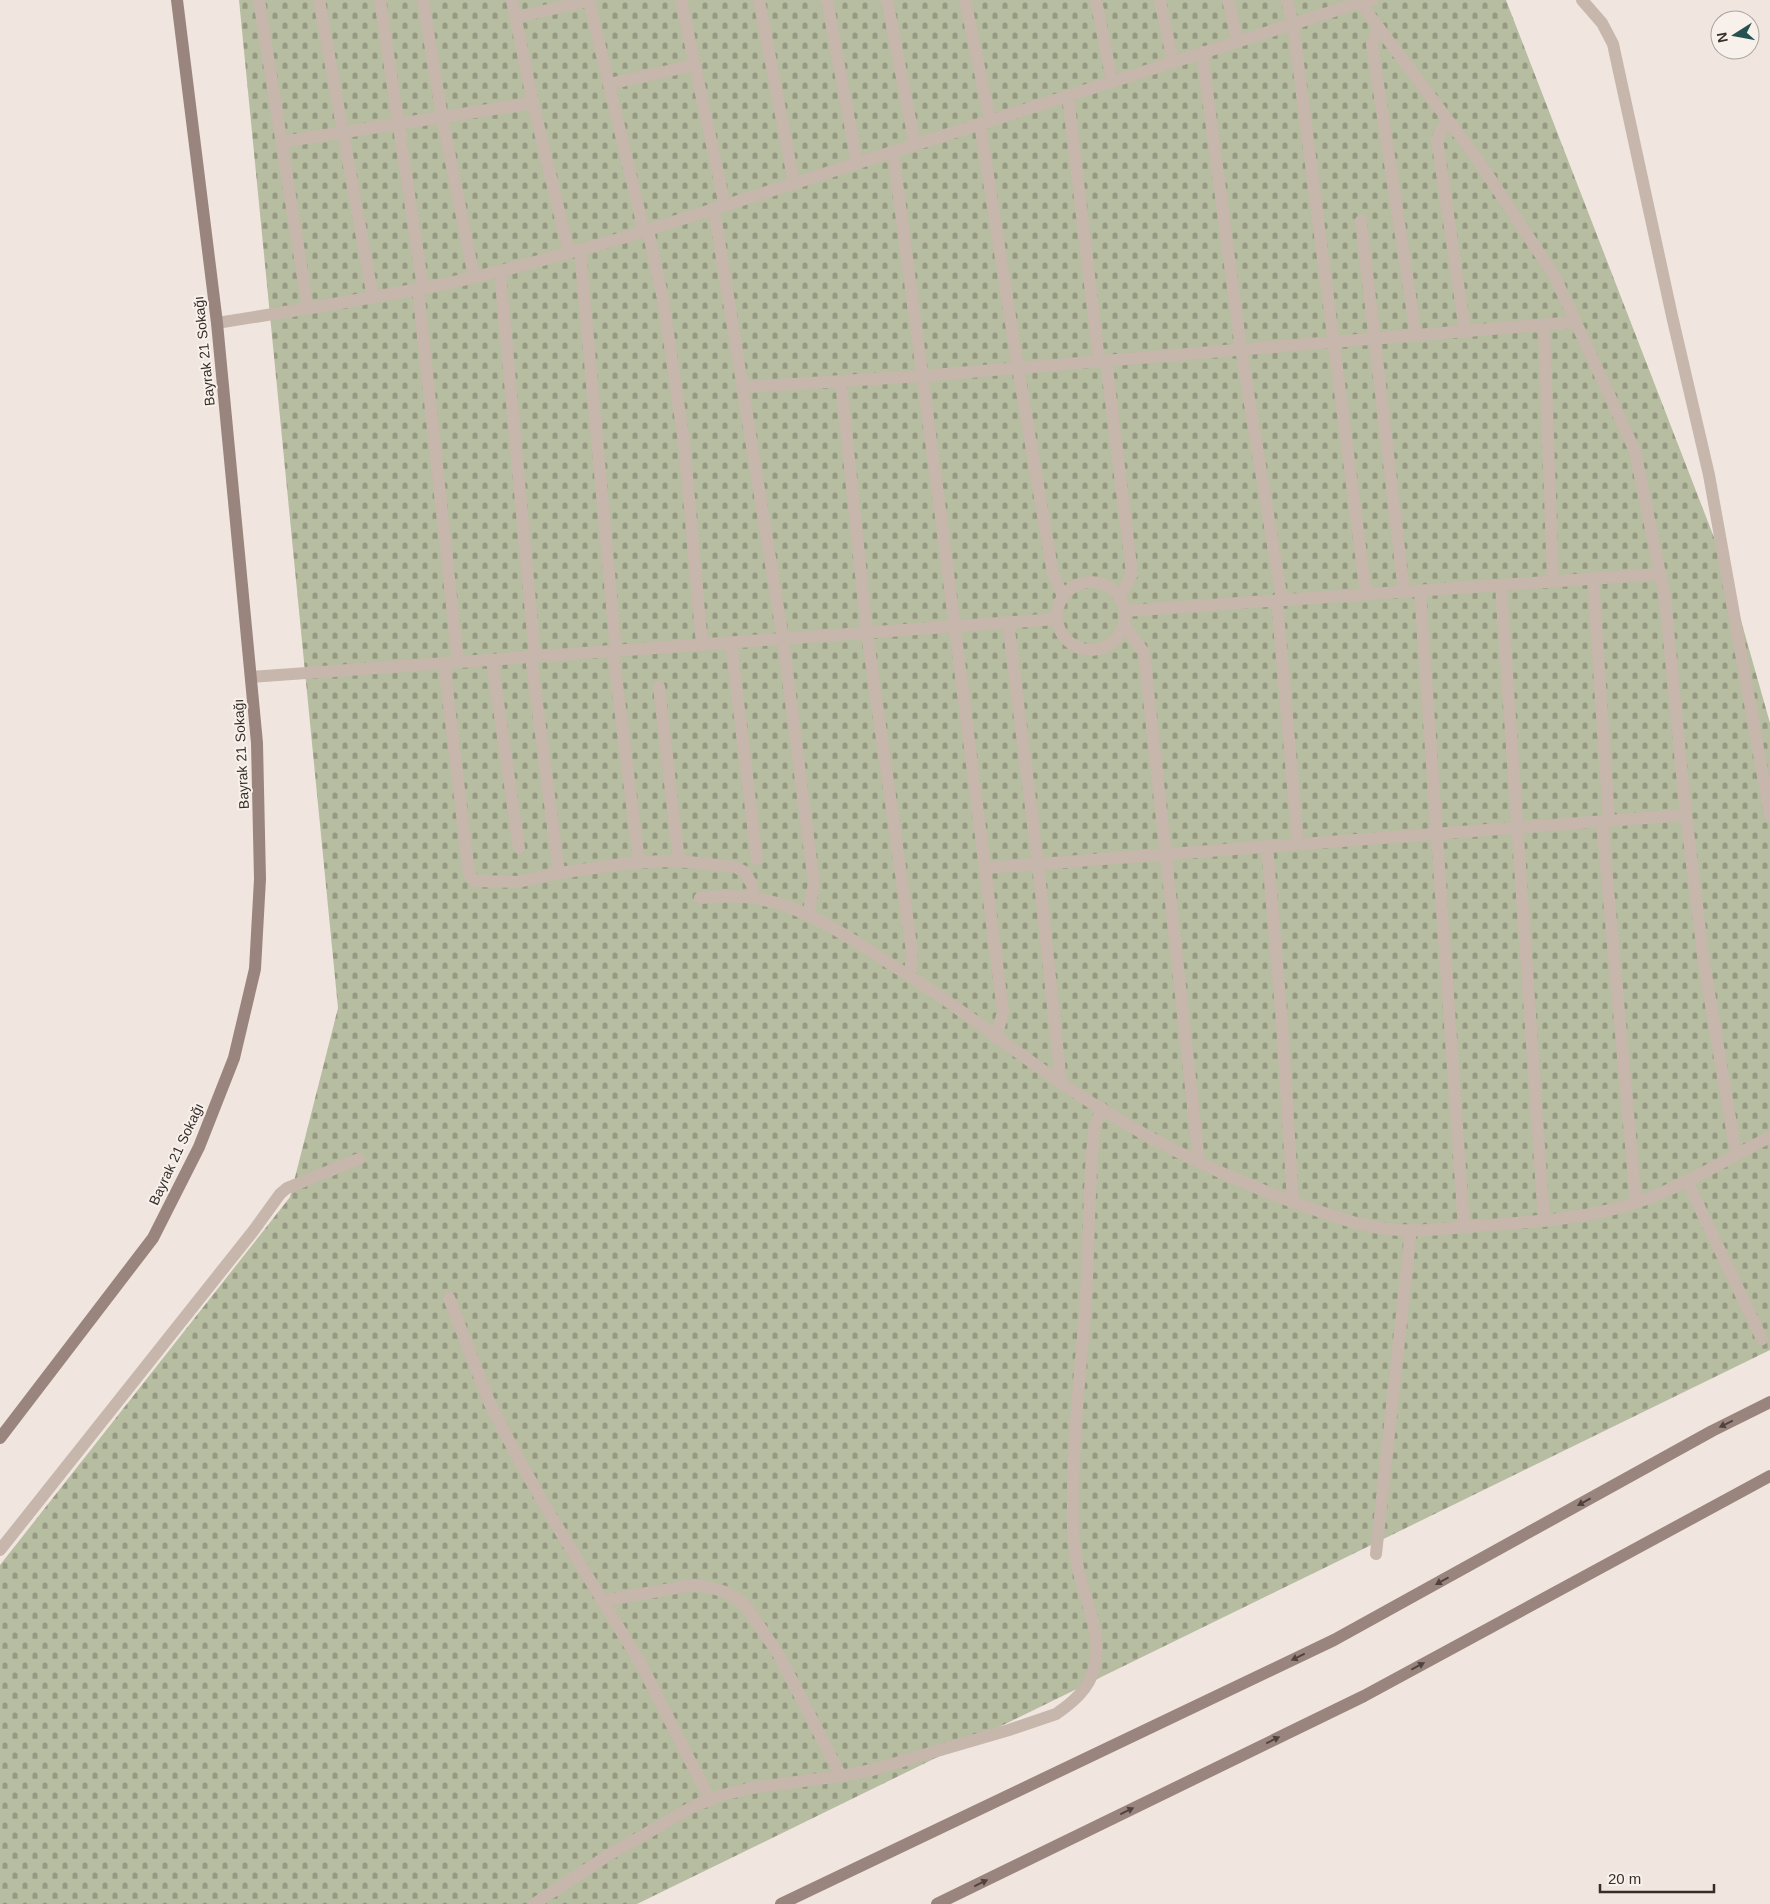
<svg xmlns="http://www.w3.org/2000/svg" width="1770" height="1904" font-family="Helvetica,sans-serif">
	<style>
		.cemetery { fill: url(#cemetery-stones) }
		.lines { fill: none; stroke-linecap: round; stroke-linejoin: round }
		.lane { stroke: #c7b6ac; stroke-width: 12 }
		.secondary { stroke: #9a857e; stroke-width: 12 }
		.oneway { fill: #4f433f }
		.labels { text-anchor: middle; dominant-baseline: central; stroke-width: 4; stroke-linejoin: round; paint-order: stroke }
		.street-label { font-size: 14px; fill: #362d2a; stroke: #f8f1eb }
	</style>
	<defs>
		<pattern id="cemetery-stones" width="16" height="16" patternUnits="userSpaceOnUse" patternTransform="scale(1.25)"><rect width="16" height="16" fill="#b7bda1"/><path d="M2 7V4a2 2 0 0 1 4 0v3zM10 15v-3a2 2 0 0 1 4 0v3z" fill="#969a83"/></pattern>
	</defs>
	<rect width="100%" height="100%" fill="#f0e6df"/>
	<!-- cemetery -->
	<polygon class="cemetery" points="239,0 1506,0 1727,571 1770,723 1770,1350 637,1904 0,1904 0,1565 290,1197 338,1008"/>
	<g class="lines">
		<!-- lane -->
		<g class="lane">
			<polyline points="259,0 308,309"/>
			<polyline points="319,0 373,298"/>
			<polyline points="380,0 423,288"/>
			<polyline points="423,0 442,117 474,277"/>
			<polyline points="512,0 533,103 569,253"/>
			<polyline points="681,0 725,206"/>
			<polyline points="759,0 794,183"/>
			<polyline points="827,0 857,163"/>
			<polyline points="887,0 915,145"/>
			<polyline points="965,0 990,120"/>
			<polyline points="1096,0 1112,81"/>
			<polyline points="1160,0 1173,62"/>
			<polyline points="1228,0 1238,41"/>
			<polyline points="1287,0 1293,24 1366,594"/>
			<polyline points="1358,0 1478,160 1555,277 1635,451 1665,598 1686,815 1704,963 1736,1154"/>
			<polyline points="1582,0 1602,23 1613,44 1672,316 1709,475 1770,815"/>
			<polyline points="516,17 589,1 644,231"/>
			<polyline points="1378,28 1372,44 1416,335"/>
			<polyline points="1202,52 1241,349 1282,600"/>
			<polyline points="609,84 695,65"/>
			<polyline points="1068,96 1099,361"/>
			<polyline points="1447,120 1437,139 1465,331"/>
			<polyline points="980,124 1018,368 1053,574 1063,596"/>
			<polyline points="281,142 533,103"/>
			<polyline points="893,152 941,517 1003,1012 996,1038"/>
			<polyline points="714,209 783,639 814,884 808,915"/>
			<polyline points="1361,221 1404,592"/>
			<polyline points="648,230 663,299 684,442 702,645"/>
			<polyline points="580,250 616,651"/>
			<polyline points="500,271 535,657"/>
			<polyline points="418,289 458,662"/>
			<path d="M217,323c76,-12 152,-24 228,-39 61,-13 121,-30 181,-47l733,-234 13,-3"/>
			<polyline points="1544,325 1553,581"/>
			<polyline points="1106,360 1132,574 1120,597"/>
			<polyline points="841,381 867,633 912,952 910,976"/>
			<polyline points="744,387 922,376 1576,322"/>
			<polyline points="1593,578 1609,821"/>
			<circle cx="1091" cy="616" r="34"/>
			<polyline points="1501,585 1544,1221"/>
			<polyline points="1420,591 1464,1227"/>
			<polyline points="1277,601 1298,844"/>
			<polyline points="1125,611 1661,574"/>
			<polyline points="1008,622 1038,864 1061,1083"/>
			<polyline points="1125,626 1144,653 1199,1162"/>
			<polyline points="731,643 757,859"/>
			<polyline points="613,651 639,862"/>
			<polyline points="531,657 559,873"/>
			<polyline points="492,660 519,848"/>
			<polyline points="444,663 469,874 475,881 518,882 559,873 623,864 661,861 689,862 735,867 745,872 752,885 754,898"/>
			<polyline points="252,677 1057,619"/>
			<polyline points="659,687 679,861"/>
			<polyline points="1602,821 1636,1202"/>
			<polyline points="1267,846 1282,1022 1293,1202"/>
			<polyline points="985,868 1686,815"/>
			<path d="M700,898c22,-2 43,-3 64,2 48,9 95,45 136,70 62,38 118,85 179,125 69,45 145,82 222,110 26,9 52,19 79,23 31,5 64,1 95,-2 54,-4 110,-6 163,-24 47,-16 88,-43 132,-65"/>
			<polyline points="1687,1181 1762,1339"/>
			<polyline points="449,1298 490,1404 518,1458 548,1511 641,1664 710,1800"/>
			<polyline points="0,1550 254,1230 280,1194 287,1188 359,1159"/>
			<polyline points="1376,1554 1411,1230"/>
			<polyline points="602,1601 693,1585 709,1587 725,1592 736,1598 746,1606 779,1655 841,1776"/>
			<path d="M534,1904l73,-48 89,-51 27,-10 28,-7 90,-12 31,-6 137,-40 47,-16c16,-11 33,-25 38,-45 8,-29 -4,-58 -12,-85 -6,-19 -8,-38 -9,-57 -1,-64 4,-125 10,-189 6,-61 5,-124 9,-185l3,-28 7,-17"/>
		</g>
		<!-- secondary -->
		<g class="secondary">
			<polyline points="0,1438 153,1238 199,1147 234,1058 255,969 260,879 257,743 217,323 177,0"/>
			<polyline points="781,1904 1334,1640 1712,1431 1770,1402"/>
			<polyline points="937,1904 1364,1696 1770,1476"/>
		</g>
	</g>
	<!-- one-way arrows -->
	<defs><path id="oneway-solid" d="M-6-.8H1V-3.2L6.5 0L1 3.2V.8H-6Z" transform="scale(1.25)"/></defs>
	<g class="oneway">
		<use href="#oneway-solid" transform="translate(1726 1424) rotate(154)"/>
		<use href="#oneway-solid" transform="translate(1584 1502) rotate(151)"/>
		<use href="#oneway-solid" transform="translate(1442 1581) rotate(151)"/>
		<use href="#oneway-solid" transform="translate(1298 1657) rotate(154)"/>
		<use href="#oneway-solid" transform="translate(1418 1666) rotate(-28)"/>
		<use href="#oneway-solid" transform="translate(1273 1740) rotate(-26)"/>
		<use href="#oneway-solid" transform="translate(1127 1811) rotate(-26)"/>
		<use href="#oneway-solid" transform="translate(981 1883) rotate(-26)"/>
	</g>
	<g class="labels">
		<!-- street labels -->
		<g class="street-label">
			<text transform="translate(204 351) rotate(-96)">Bayrak 21 Sokağı</text>
			<text transform="translate(241 754) rotate(-93)">Bayrak 21 Sokağı</text>
			<text transform="translate(176 1154) rotate(-65)">Bayrak 21 Sokağı</text>
		</g>
	</g>
	<!-- north arrow -->
	<g transform="translate(1735 35) rotate(259)"><circle r="24" fill="#f8f1eb" stroke="#aaa39e"/>
	<path d="M0-4L9 19L0 12L-9 19Z" fill="#255251"/>
	<text y="-8" font-size="14" font-weight="bold" text-anchor="middle" fill="#362d2a">N</text>
	</g>
	<!-- scale -->
	<path d="M1600 1884v8h114v-8" fill="none" stroke="#362d2a" stroke-width="2.5"/>
	<text x="1608" y="1884" font-size="15" fill="#362d2a" stroke="#f8f1eb" stroke-width="4" paint-order="stroke">20 m</text>
</svg>
